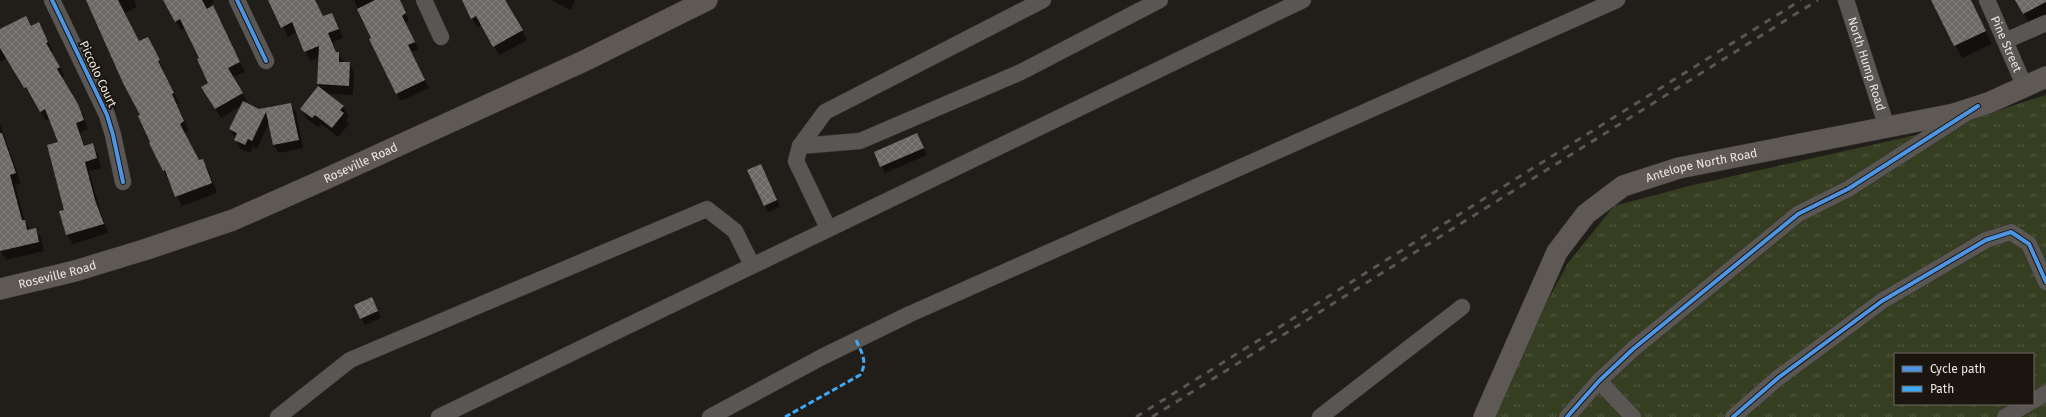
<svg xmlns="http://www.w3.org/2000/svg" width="2046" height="417" font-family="'Fira Sans',sans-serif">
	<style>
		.grass { fill: url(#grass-tufts); fill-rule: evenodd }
		.shadow { fill: #0007 }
		.building { fill: url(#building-cross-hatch) }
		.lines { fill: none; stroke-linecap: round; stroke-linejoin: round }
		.minor-casing { stroke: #3b3835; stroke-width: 17 }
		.major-casing { stroke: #3b3835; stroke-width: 22 }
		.minor { stroke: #595653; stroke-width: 16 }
		.major { stroke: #5f5955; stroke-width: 21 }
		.rail { stroke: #585654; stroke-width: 3; stroke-dasharray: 7 7; stroke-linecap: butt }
		.quiet { stroke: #3fa9f5; stroke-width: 3; stroke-dasharray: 6 3; stroke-linecap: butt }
		.cycleway-casing { stroke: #1a150e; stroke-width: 6 }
		.cycleway { stroke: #4d94e3; stroke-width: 4 }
		.labels { text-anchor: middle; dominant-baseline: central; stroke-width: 4; stroke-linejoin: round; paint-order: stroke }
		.street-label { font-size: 12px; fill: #eae5e0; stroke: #1a150e }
	</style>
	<defs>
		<pattern id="grass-tufts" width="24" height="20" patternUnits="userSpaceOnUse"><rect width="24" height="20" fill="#353e20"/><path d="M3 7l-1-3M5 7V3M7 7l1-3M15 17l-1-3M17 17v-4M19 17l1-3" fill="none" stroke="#525a40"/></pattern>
		<pattern id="building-cross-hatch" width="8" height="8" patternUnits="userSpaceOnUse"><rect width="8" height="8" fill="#6c6966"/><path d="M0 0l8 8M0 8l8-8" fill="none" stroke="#817e7c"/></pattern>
	</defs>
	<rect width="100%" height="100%" fill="#211e1a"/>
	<!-- grass -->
	<path class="grass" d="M2046,95v322h-554l28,-65 48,-89 46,-57 79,-21 241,-54zM1895,354h138v50h-138z"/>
	<!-- shadow -->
	<g class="shadow">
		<polygon points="87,0 134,0 137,7 125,13 139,42 153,48 164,70 162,71 179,103 177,104 189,131 184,133 199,161 202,160 208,169 217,193 182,206 150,144 152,143 141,115 124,83"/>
		<polygon points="170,0 213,0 214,2 212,3 245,72 233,77 247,102 245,104 259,110 291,104 296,112 303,148 279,153 274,145 269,123 257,149 253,147 250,153 240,148 230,129 242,105 221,118 202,87 209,83 201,58 185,28 181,30 176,21"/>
		<polygon points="270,0 314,0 323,17 332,14 337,23 343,38 333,42 337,53 344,62 349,63 354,73 353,95 327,94 343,106 349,116 346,120 349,124 338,137 321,124 318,127 307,119 301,109 319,86 319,57 310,61 297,32 288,37"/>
		<polygon points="354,0 399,0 409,21 405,23 418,49 411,52 429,88 401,101 370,40 372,39"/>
		<polygon points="463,0 504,0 527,40 499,55 482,25 477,27"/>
		<polygon points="551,0 575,0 571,10"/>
		<polygon points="1932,0 1971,0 1992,44 1962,58"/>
		<polygon points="2016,0 2046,0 2046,18 2031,26"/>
		<polygon points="31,27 44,33 53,51 51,52 65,76 61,78 83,114 88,129 80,133 85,146 92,144 98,154 101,168 89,171 100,210 108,233 73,244 67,235 60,212 65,211 59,143 50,119 46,121 7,58 0,62 0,30"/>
		<polygon points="0,124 21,183 15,185 25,221 30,230 35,229 41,238 44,251 6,260 0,250"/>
		<polygon points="920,141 927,155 885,173 875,152"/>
		<polygon points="761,165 780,207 768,212 749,171"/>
		<polygon points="375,305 381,318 365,325 355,306"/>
	</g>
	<!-- building -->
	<g class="building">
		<polygon points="86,0 118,0 139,41 148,37 160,60 158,61 174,93 172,94 184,121 180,124 199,160 203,159 212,183 175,197 165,170 163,171 149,143 150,142 138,116 140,115 123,83"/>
		<polygon points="163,0 202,0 207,9 213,5 240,62 228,68 243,93 215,109 201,87 208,83 197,59 199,58 180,19 175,22"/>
		<polygon points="268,0 315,0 323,16 332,13 339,29 328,33 336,52 339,52 339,62 350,62 349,86 317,84 319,46 304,52 292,22 281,28"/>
		<polygon points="375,0 400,0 406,13 402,16 415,42 408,45 425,80 396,94 369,39 371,38 357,9"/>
		<polygon points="462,0 505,0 523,30 493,47 476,16 471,19"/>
		<polygon points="1931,0 1971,0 1986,31 1954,46"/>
		<polygon points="2015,0 2046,0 2046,2 2023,14"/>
		<polygon points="26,16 31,26 39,22 48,42 46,43 60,67 57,69 78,104 84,120 76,123 84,146 93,143 97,158 85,162 95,200 104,224 66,235 59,211 64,210 47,145 58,142 45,109 40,112 26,87 24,88 0,48 0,29"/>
		<polygon points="318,86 344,106 340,110 344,113 332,128 315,115 312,118 300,109"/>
		<polygon points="243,101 259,109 291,103 299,140 273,145 266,112 252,141 248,139 245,145 234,140 237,133 229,129"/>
		<polygon points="0,133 2,133 16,173 10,175 22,220 25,220 27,230 36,228 39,242 0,251"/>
		<polygon points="917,133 924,148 880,167 874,152"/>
		<polygon points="761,164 777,200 764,206 747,170"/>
		<polygon points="372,297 378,311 360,319 354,305"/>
	</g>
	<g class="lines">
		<!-- minor casing -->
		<g class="minor-casing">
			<g id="minor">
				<polyline points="52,0 107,115 113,135 123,182"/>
				<polyline points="237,0 266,61"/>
				<polyline points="424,0 441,37"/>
				<path id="s1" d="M1846,0l41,128"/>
				<path id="s2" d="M1987,0l38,87"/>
				<polyline points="2005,41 2046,23"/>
				<polyline points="800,146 860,141 1021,72 1160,0"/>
				<polyline points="828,228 796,161 800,146 825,112 1043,0"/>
				<polyline points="1599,381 1633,417"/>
				<polyline points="2033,401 2046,393"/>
				<polyline points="278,417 350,360 707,209 735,231 752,265"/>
				<polyline points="439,417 1303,0"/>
				<polyline points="710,417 822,357 910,314 1617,0"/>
				<polyline points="1320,417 1462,307"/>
				<polyline points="1567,417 1599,381 1633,349 1798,214 1848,189 1965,114"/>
				<polyline points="1733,417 1778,378 1882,301 1986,240 2011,232 2029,244 2046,282"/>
				<polyline points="2005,417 2027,404"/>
			</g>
		</g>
		<!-- major casing -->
		<g class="major-casing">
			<g id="major">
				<path id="s3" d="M0,289l75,-18 72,-22 86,-29 88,-39 263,-120 123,-61"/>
				<path id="s4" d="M1484,417l73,-165 29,-38 37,-28 56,-18 275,-54 34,-11 58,-26"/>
			</g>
		</g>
		<!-- minor -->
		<use href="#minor" class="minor"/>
		<!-- major -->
		<use href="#major" class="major"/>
		<!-- rail -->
		<g class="rail">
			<polyline points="1136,417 1801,0"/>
			<polyline points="1152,417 1818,0"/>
		</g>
		<!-- quiet -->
		<path class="quiet" d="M785,417l75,-42c8,-13 2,-22 -4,-35"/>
		<!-- cycleway casing -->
		<g class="cycleway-casing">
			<g id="cycleway">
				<polyline points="52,0 107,115 113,135 123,182"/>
				<polyline points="237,0 266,61"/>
				<polyline points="1567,417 1599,381 1633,349 1798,214 1848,189 1978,106"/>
				<polyline points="1733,417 1778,378 1882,301 1986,240 2011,232 2029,244 2046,282"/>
			</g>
		</g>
		<!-- cycleway -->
		<use href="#cycleway" class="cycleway"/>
	</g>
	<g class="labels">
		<!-- street labels -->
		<g class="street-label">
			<text stroke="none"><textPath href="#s2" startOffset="48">Pine Street</textPath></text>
			<text stroke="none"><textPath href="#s1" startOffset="67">North Hump Road</textPath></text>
			<text transform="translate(98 74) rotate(65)">Piccolo Court</text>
			<text stroke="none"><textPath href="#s3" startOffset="383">Roseville Road</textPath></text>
			<text stroke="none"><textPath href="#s4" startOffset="356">Antelope North Road</textPath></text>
			<text stroke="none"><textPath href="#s3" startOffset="59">Roseville Road</textPath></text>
		</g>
	</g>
	<!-- legend -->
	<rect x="1894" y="353" width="140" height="52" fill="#1a150e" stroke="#6d6862"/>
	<rect x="1902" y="366" width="20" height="6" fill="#4d94e3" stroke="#6d6862"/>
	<text x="1930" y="373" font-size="12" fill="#eae5e0">Cycle path</text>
	<rect x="1902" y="386" width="20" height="6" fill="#3fa9f5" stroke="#6d6862"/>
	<text x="1930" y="393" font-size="12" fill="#eae5e0">Path</text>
</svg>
